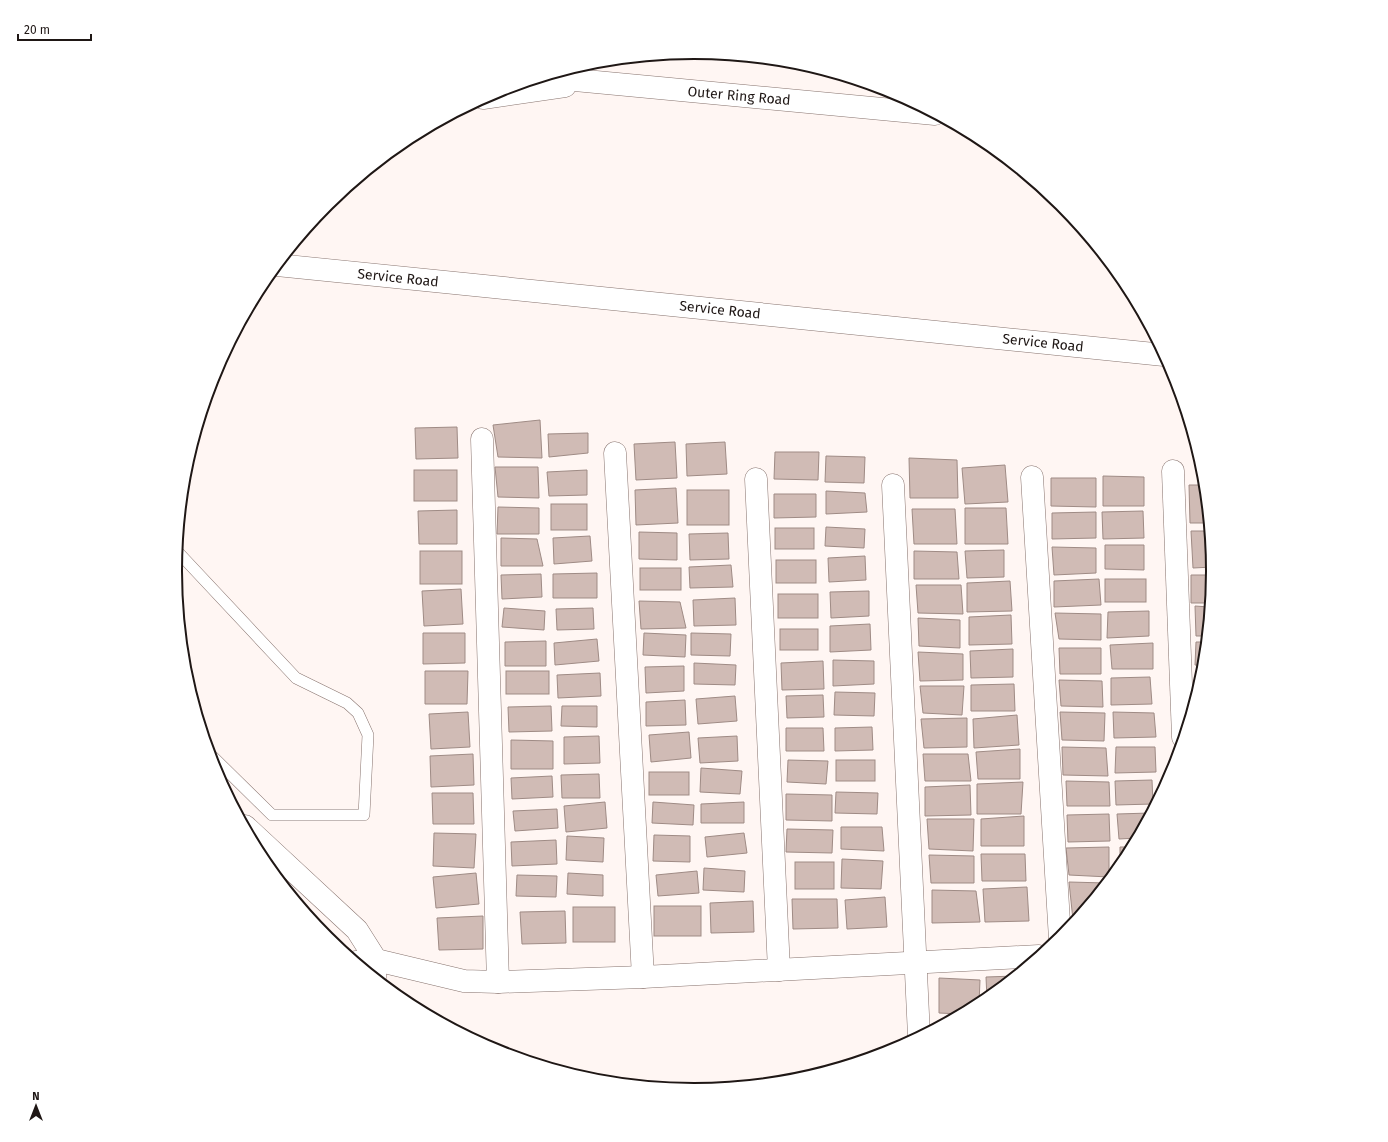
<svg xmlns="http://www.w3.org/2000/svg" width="1388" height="1142" font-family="'Fira Sans',sans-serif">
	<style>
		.building { fill: #d0bbb5; stroke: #9f8b85 }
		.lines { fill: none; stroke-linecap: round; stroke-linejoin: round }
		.service-casing { stroke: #87736e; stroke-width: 12 }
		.minor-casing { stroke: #87736e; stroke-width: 23 }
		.motorway-casing { stroke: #87736e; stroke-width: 23 }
		.service { stroke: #fff; stroke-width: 11 }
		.minor { stroke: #fff; stroke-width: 22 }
		.motorway { stroke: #fff; stroke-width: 22 }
		.labels { text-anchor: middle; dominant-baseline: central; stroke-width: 3; stroke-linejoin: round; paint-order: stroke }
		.street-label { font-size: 14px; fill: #1f1715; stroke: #fff }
		.rim { fill: none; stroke: #1f1715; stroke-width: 2 }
	</style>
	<rect width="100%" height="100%" fill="#fff6f3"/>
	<!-- building -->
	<g class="building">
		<polygon points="540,420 542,458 498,457 493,425"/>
		<polygon points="457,427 458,458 416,459 415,428"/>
		<polygon points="588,433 588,453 549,457 548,434"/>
		<polygon points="675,442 677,478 636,480 634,444"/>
		<polygon points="725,442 727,474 687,476 686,444"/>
		<polygon points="775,452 819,452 818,480 774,479"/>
		<polygon points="826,456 865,457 864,483 825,482"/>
		<polygon points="909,458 957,460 958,498 910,498"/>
		<polygon points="1005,465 1008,502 965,504 962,468"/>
		<polygon points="495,467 538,467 539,498 498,497"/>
		<rect x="414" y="470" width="43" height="31"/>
		<polygon points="587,470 587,495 549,496 547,472"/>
		<polygon points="1103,476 1144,477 1144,506 1103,506"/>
		<polygon points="1051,478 1096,478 1096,507 1051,506"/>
		<polygon points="1189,485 1205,485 1208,523 1190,523"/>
		<polygon points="676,488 678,523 636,525 635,490"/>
		<rect x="687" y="490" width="42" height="35"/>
		<polygon points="826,491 865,493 867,512 826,514"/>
		<polygon points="774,494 816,494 816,517 774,518"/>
		<rect x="551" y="504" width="36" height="26"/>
		<polygon points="498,507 539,508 539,534 497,534"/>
		<polygon points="965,508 1006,508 1008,544 965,544"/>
		<polygon points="912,509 955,509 957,544 914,544"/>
		<polygon points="457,510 457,544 419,544 418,511"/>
		<polygon points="1143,511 1144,538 1103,539 1102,512"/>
		<polygon points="1096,512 1096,538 1052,539 1052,513"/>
		<polygon points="826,527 865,529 864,548 825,546"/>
		<rect x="775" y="528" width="39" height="21"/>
		<polygon points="1191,531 1209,531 1213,567 1193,568"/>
		<polygon points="639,532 677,533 677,560 639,559"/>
		<polygon points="728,533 729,559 690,560 689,534"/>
		<polygon points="590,536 592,561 554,564 553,538"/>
		<polygon points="501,538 537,539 543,566 501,566"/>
		<polygon points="1105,545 1144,545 1144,570 1105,569"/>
		<polygon points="1052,547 1096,548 1096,573 1054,575"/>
		<polygon points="1004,550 1004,577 967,578 965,551"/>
		<rect x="420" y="551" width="42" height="33"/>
		<polygon points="914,551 957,552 959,579 914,579"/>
		<polygon points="865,556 866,580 829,582 828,558"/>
		<rect x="776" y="560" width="40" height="23"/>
		<polygon points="731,565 733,587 690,588 689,567"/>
		<rect x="640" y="568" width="41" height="22"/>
		<polygon points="597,573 597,598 553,598 553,574"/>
		<polygon points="541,574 542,597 502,599 501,575"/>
		<polygon points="1191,575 1213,575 1210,603 1191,603"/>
		<polygon points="1099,579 1101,605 1054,607 1054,581"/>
		<rect x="1105" y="579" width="41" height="23"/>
		<polygon points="1010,581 1012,611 967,612 967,583"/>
		<polygon points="916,585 961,585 963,614 918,613"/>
		<polygon points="461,589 463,624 424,626 422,591"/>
		<polygon points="869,591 869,616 831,618 830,592"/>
		<rect x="778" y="594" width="40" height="24"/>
		<polygon points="735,598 736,625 694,626 693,600"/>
		<polygon points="639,601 680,602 686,628 641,629"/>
		<polygon points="1195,606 1209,607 1207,636 1196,636"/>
		<polygon points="504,608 545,611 544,630 502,627"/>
		<polygon points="593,608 594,629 557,630 556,609"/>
		<polygon points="1149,611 1149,636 1107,638 1108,612"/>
		<polygon points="1055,613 1101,614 1101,640 1059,639"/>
		<polygon points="1011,615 1012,644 969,645 969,617"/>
		<polygon points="918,618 960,620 960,648 919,646"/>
		<polygon points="870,624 871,650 830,652 830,626"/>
		<rect x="780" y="629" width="38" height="21"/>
		<polygon points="423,633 465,633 465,663 423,664"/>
		<polygon points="644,633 686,635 685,657 643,655"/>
		<polygon points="691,633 731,634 730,656 691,655"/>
		<polygon points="597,639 599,661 555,665 554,643"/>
		<polygon points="546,641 546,666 505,666 505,642"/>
		<polygon points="1196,642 1206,642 1204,666 1195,665"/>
		<polygon points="1153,643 1153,669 1112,669 1110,645"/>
		<polygon points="1059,648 1101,648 1101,674 1060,674"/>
		<polygon points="1013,649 1013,677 971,678 970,651"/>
		<polygon points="918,652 963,654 963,680 920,681"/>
		<polygon points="833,660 874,661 874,684 833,686"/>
		<polygon points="823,661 824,689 782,690 781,663"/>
		<polygon points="694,663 736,665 735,685 694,684"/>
		<polygon points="684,666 684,691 646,693 645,667"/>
		<polygon points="425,671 468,671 467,704 425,704"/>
		<rect x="506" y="671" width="43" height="23"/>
		<polygon points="600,673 601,696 558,698 557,675"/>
		<polygon points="1196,673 1203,673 1197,691"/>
		<polygon points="1150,677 1152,704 1111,705 1111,678"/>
		<polygon points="1059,680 1102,681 1103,707 1061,706"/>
		<polygon points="1014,684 1015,711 971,711 971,685"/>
		<polygon points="920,686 964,686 962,715 923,713"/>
		<polygon points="835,692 875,693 874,716 834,715"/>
		<polygon points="823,695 824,717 787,718 786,696"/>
		<polygon points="735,696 737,721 698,724 696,699"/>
		<polygon points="685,700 686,725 646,726 646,702"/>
		<polygon points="551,706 552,731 509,732 508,707"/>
		<polygon points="562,706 597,706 597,727 561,726"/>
		<polygon points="468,712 470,747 431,749 429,714"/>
		<polygon points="1060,712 1105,713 1104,741 1062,740"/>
		<polygon points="1113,712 1154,713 1156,737 1114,738"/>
		<polygon points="1017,715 1019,745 974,748 973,719"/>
		<polygon points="967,718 967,747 924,748 921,719"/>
		<polygon points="872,727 873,750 835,751 835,728"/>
		<polygon points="786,728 823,728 824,751 786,751"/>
		<polygon points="689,732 691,758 651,762 649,735"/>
		<polygon points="599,736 600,763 564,764 564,737"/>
		<polygon points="737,736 738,761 700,763 698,738"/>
		<polygon points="511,740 553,741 553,769 511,769"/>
		<polygon points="1062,747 1106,748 1108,776 1063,775"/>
		<polygon points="1116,747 1155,747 1156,772 1115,773"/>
		<polygon points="1020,749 1020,779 978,779 976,752"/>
		<polygon points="473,754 474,785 431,787 430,756"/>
		<polygon points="923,754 968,754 971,781 925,781"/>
		<polygon points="788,760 828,761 826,784 787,782"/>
		<rect x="836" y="760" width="39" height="21"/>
		<polygon points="701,768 742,771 740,794 700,792"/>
		<rect x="649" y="772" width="40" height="23"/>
		<polygon points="599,774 600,798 562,798 561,775"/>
		<polygon points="552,776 553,797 512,799 511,778"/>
		<polygon points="1152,780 1153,804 1116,805 1115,781"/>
		<polygon points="1066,781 1109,782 1110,806 1067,806"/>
		<polygon points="1023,782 1021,814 977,814 977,784"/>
		<polygon points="970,785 971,815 925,816 925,787"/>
		<polygon points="836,792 878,793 877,814 835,813"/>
		<polygon points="432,793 473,793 474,824 433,824"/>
		<polygon points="786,794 832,795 832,821 786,820"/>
		<polygon points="605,802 607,828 566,832 564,806"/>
		<polygon points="653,802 694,805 693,825 652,823"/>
		<polygon points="744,802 744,823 701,823 701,804"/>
		<polygon points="557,809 558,828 515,831 513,811"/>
		<polygon points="1150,813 1137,838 1119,839 1117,814"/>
		<polygon points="1109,814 1110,841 1068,842 1067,815"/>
		<polygon points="1024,816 1024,846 981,846 981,819"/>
		<polygon points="927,819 974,819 973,851 929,849"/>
		<polygon points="841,827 882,827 884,851 841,849"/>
		<polygon points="787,829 833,830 832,853 786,852"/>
		<polygon points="434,833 476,834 474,868 433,866"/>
		<polygon points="744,833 747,853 707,857 705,837"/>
		<polygon points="654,835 690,836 690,862 653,861"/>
		<polygon points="567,836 604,838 603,862 566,860"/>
		<polygon points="556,840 557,864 512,866 511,842"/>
		<polygon points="1109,847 1109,877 1069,875 1066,848"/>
		<polygon points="1120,847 1132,847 1120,866"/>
		<polygon points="981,854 1025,854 1026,881 982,881"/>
		<polygon points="929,855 974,856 974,883 931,883"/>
		<polygon points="842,859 883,861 881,889 841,888"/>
		<rect x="795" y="862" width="39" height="27"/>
		<polygon points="704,868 745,871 744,892 703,890"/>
		<polygon points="697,871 699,893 658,896 656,875"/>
		<polygon points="476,873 479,904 436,908 433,877"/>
		<polygon points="568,873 603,875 603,896 567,894"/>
		<polygon points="517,875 557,876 556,897 516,896"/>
		<polygon points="1069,882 1106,883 1075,920 1073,920"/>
		<polygon points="1027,887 1029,921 985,922 983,889"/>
		<polygon points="932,890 976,891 980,922 932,923"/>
		<polygon points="885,897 887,927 847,929 845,900"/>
		<polygon points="792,899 837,899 838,928 793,929"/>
		<polygon points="753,901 754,932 711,933 710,903"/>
		<rect x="654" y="906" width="47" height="30"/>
		<rect x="573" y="907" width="42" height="35"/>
		<polygon points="565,911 566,943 522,944 520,912"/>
		<polygon points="483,916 483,949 439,950 437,918"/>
		<polygon points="1015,976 987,999 986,977"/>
		<polygon points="939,978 980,980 979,1004 960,1014 939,1013"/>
		<polygon points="937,1022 945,1022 937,1027"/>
	</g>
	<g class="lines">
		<!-- service casing -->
		<g class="service-casing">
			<polyline id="service" points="177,551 296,678 347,703 358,713 368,735 364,815 272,815 210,754"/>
		</g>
		<!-- minor casing -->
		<g class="minor-casing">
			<g id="minor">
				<polyline points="277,265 1164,355"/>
				<polyline points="482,439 498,982"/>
				<polyline points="615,453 643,977"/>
				<polyline points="1173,471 1183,737"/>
				<polyline points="1032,477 1060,939"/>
				<polyline points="756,479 779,970"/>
				<polyline points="893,485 919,1036"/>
				<polyline points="245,826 357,930 376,960 375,977"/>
				<polyline points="356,962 376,960 464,981 498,982 643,977 1039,956"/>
			</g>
		</g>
		<!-- motorway casing -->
		<g class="motorway-casing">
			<g id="motorway">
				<polyline points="543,77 935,114"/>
				<polyline points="483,98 565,86"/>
			</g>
		</g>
		<!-- service -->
		<use href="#service" class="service"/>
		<!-- minor -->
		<use href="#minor" class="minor"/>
		<!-- motorway -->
		<use href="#motorway" class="motorway"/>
	</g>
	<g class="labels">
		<!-- street labels -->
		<g class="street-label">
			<text transform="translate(739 96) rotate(5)">Outer Ring Road</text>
			<text transform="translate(398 278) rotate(6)">Service Road</text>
			<text transform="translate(720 310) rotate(6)">Service Road</text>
			<text transform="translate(1043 343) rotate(6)">Service Road</text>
		</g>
	</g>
	<!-- crop -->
	<path d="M0 0H1388V1142H0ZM182 571a512 512 0 1 1 1024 0a512 512 0 1 1-1024 0Z" fill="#fff" fill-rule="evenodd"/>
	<path class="rim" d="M182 571a512 512 0 1 1 1024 0a512 512 0 1 1-1024 0Z"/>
	<!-- north arrow -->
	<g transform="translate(36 1106)" stroke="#ffffff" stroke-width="3" paint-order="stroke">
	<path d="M0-3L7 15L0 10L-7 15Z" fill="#1f1715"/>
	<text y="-6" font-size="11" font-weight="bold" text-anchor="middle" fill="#1f1715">N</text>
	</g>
	<!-- scale -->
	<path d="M18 34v6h73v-6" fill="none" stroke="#1f1715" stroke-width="2"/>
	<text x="24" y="34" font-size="12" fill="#1f1715" stroke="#ffffff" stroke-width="3" paint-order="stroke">20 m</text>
</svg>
